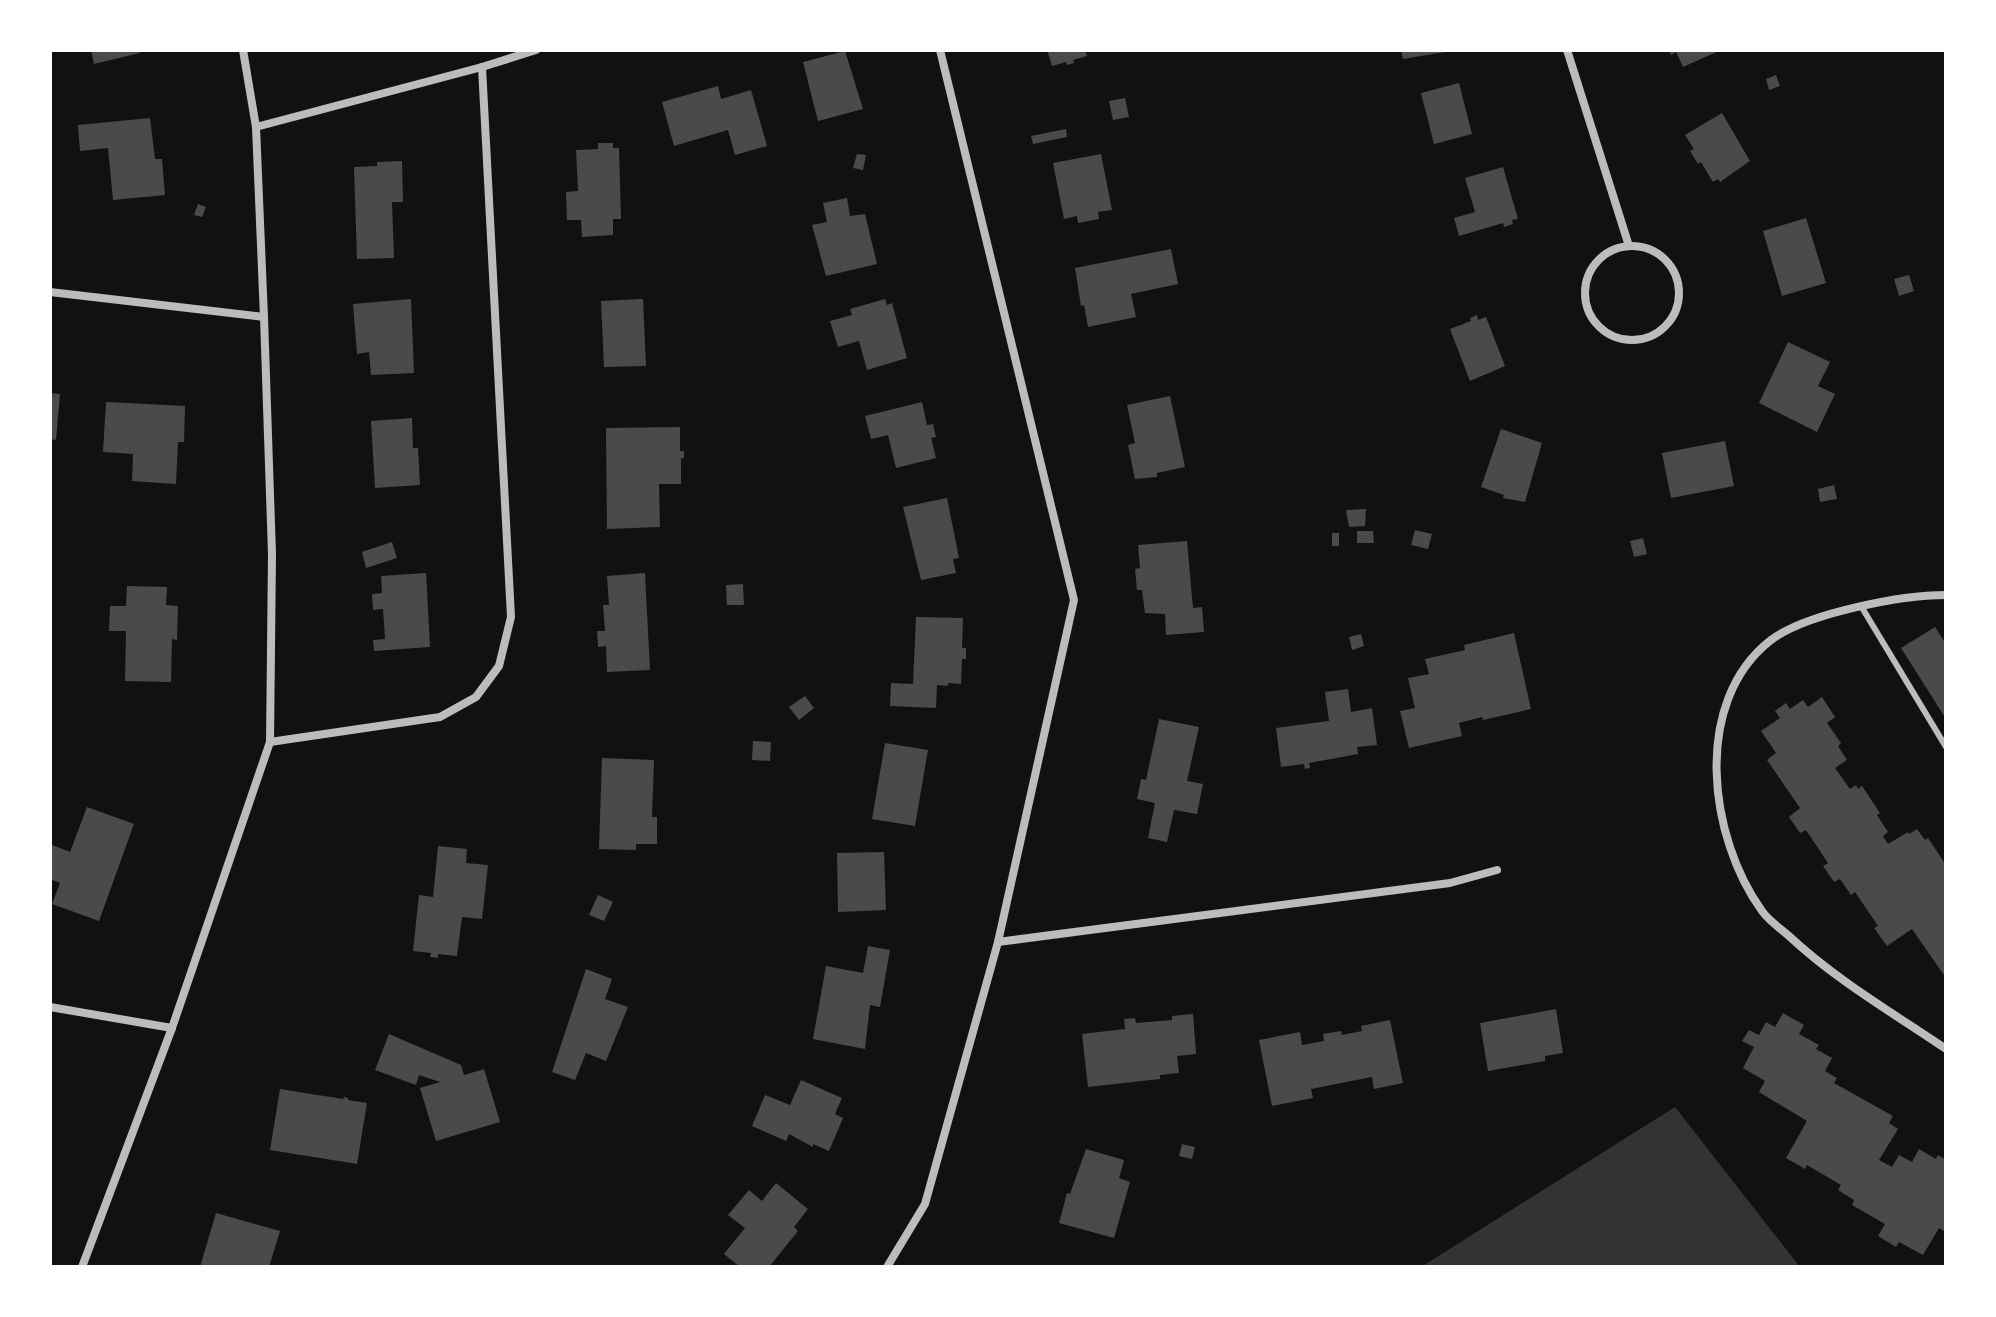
<svg xmlns="http://www.w3.org/2000/svg" width="1996" height="1317" font-family="Quicksand,sans-serif">
	<style>
		.water { fill: #333 }
		.building { fill: #4a4a4a }
		.lines { fill: none; stroke-linecap: round; stroke-linejoin: round }
		.service { stroke: #bcbcbc; stroke-width: 6 }
		.minor { stroke: #bcbcbc; stroke-width: 8 }
	</style>
	<rect width="100%" height="100%" fill="#111"/>
	<!-- water -->
	<polygon class="water" points="1675,1107 1800,1267 1421,1267"/>
	<!-- building -->
	<g class="building">
		<polygon points="91,50 139,50 140,53 94,64"/>
		<polygon points="1047,50 1085,50 1087,56 1073,60 1074,63 1067,65 1066,62 1052,66"/>
		<polygon points="1401,50 1444,50 1445,52 1403,59"/>
		<polygon points="1669,50 1721,50 1683,67 1676,52 1671,55"/>
		<polygon points="845,51 863,109 818,121 803,62"/>
		<polygon points="1776,75 1780,86 1769,90 1766,79"/>
		<polygon points="1459,83 1472,134 1434,144 1421,93"/>
		<polygon points="718,86 721,99 751,90 767,146 735,155 728,130 674,146 662,102"/>
		<polygon points="1125,98 1129,117 1113,120 1109,101"/>
		<polygon points="1722,113 1750,161 1720,182 1718,179 1713,182 1701,162 1698,164 1690,151 1694,149 1685,135"/>
		<polygon points="150,118 155,159 162,159 165,195 113,200 108,148 80,151 78,125"/>
		<polygon points="1066,129 1067,137 1033,144 1031,136"/>
		<polygon points="598,143 613,143 613,148 619,148 621,219 613,219 613,235 582,237 581,220 567,220 566,192 578,191 576,150 598,149"/>
		<polygon points="857,154 866,155 863,170 853,168"/>
		<polygon points="1101,154 1112,210 1098,212 1099,219 1078,223 1077,216 1064,219 1053,163"/>
		<polygon points="402,161 403,202 392,202 394,258 357,259 354,167 377,166 377,162"/>
		<polygon points="1503,167 1518,219 1512,220 1513,224 1504,227 1503,223 1459,236 1454,218 1475,212 1465,178"/>
		<polygon points="847,198 850,216 865,214 877,264 826,276 812,225 827,222 823,203"/>
		<polygon points="198,204 206,207 202,217 194,215"/>
		<polygon points="1806,218 1826,283 1782,296 1763,231"/>
		<polygon points="1171,249 1178,284 1131,294 1136,317 1088,327 1084,305 1081,306 1075,268"/>
		<polygon points="1909,275 1914,291 1899,296 1894,279"/>
		<polygon points="411,299 414,373 371,375 369,352 357,354 353,304"/>
		<polygon points="643,299 646,366 604,367 601,301"/>
		<polygon points="885,299 887,305 892,303 907,358 867,370 859,341 838,347 830,321 852,315 850,309"/>
		<polygon points="1477,315 1478,320 1486,317 1505,366 1470,381 1450,329 1471,321 1470,318"/>
		<polygon points="1788,342 1830,362 1818,386 1835,394 1817,432 1759,403"/>
		<polygon points="50,393 60,394 56,440 50,439"/>
		<polygon points="1170,396 1185,467 1157,473 1157,477 1135,479 1128,445 1135,443 1127,405"/>
		<polygon points="106,402 185,406 184,442 178,442 176,484 132,481 133,454 103,452"/>
		<polygon points="922,402 927,425 933,424 936,437 931,438 936,458 896,468 888,435 871,439 865,416"/>
		<polygon points="412,418 413,448 418,448 420,485 375,488 371,421"/>
		<polygon points="680,427 680,451 684,451 684,458 681,458 681,484 659,484 660,527 607,529 606,428"/>
		<polygon points="1501,429 1542,443 1525,502 1503,498 1504,495 1481,487"/>
		<polygon points="1725,441 1734,486 1671,498 1662,453"/>
		<polygon points="1834,485 1837,499 1820,502 1818,489"/>
		<polygon points="947,498 959,558 953,559 956,573 921,580 903,507"/>
		<polygon points="1366,509 1365,526 1349,527 1346,510"/>
		<polygon points="1415,530 1432,534 1428,549 1411,545"/>
		<polygon points="1357,531 1373,531 1374,543 1357,543"/>
		<rect x="1332" y="533" width="7" height="13"/>
		<polygon points="1643,538 1647,554 1634,557 1630,541"/>
		<polygon points="1187,541 1193,608 1202,607 1204,632 1166,635 1165,614 1145,613 1142,590 1137,590 1135,569 1140,568 1138,545"/>
		<polygon points="392,542 397,558 366,568 362,552"/>
		<polygon points="426,573 430,647 374,651 373,640 385,639 383,609 373,610 372,594 382,593 381,576"/>
		<polygon points="645,573 650,670 607,672 606,646 598,647 597,631 605,631 603,605 609,605 607,576"/>
		<polygon points="743,584 744,605 727,605 726,585"/>
		<polygon points="127,586 167,587 166,605 178,606 177,640 172,639 171,682 125,681 126,631 109,631 110,606 126,606"/>
		<polygon points="916,617 963,618 962,648 966,648 966,659 962,659 961,684 948,683 948,686 937,685 936,708 890,706 891,683 913,684"/>
		<polygon points="1935,627 1946,644 1946,719 1901,648"/>
		<polygon points="1514,633 1531,709 1483,720 1482,717 1459,723 1462,736 1409,748 1400,711 1415,708 1408,678 1429,674 1425,659 1465,650 1464,645"/>
		<polygon points="1361,634 1364,646 1352,650 1349,637"/>
		<polygon points="1348,689 1351,712 1372,708 1377,745 1357,747 1358,754 1309,763 1310,768 1305,769 1304,764 1281,767 1276,728 1329,721 1325,692"/>
		<polygon points="805,696 814,708 799,720 789,707"/>
		<polygon points="1822,697 1835,717 1827,723 1841,743 1838,746 1847,760 1835,768 1850,789 1856,785 1858,789 1862,786 1880,813 1877,815 1888,832 1883,836 1888,844 1908,832 1909,834 1917,829 1925,840 1928,838 1946,865 1946,978 1912,929 1887,946 1874,928 1878,926 1855,892 1851,895 1840,879 1834,882 1823,866 1828,863 1806,830 1800,833 1789,817 1800,808 1767,760 1776,753 1761,731 1780,718 1775,711 1786,703 1790,709 1803,700 1808,707"/>
		<polygon points="1159,719 1199,727 1187,781 1203,784 1197,814 1174,810 1167,842 1148,838 1155,803 1137,799 1141,779 1146,780"/>
		<polygon points="753,741 771,742 770,761 752,760"/>
		<polygon points="885,743 928,750 915,826 872,819"/>
		<polygon points="602,758 654,760 652,817 657,817 657,844 636,844 636,850 599,849"/>
		<polygon points="87,807 134,824 99,921 52,904 60,883 50,879 50,844 70,852"/>
		<polygon points="438,846 467,849 466,863 488,865 482,919 462,917 457,956 438,954 438,958 430,957 431,953 413,951 419,895 433,897"/>
		<polygon points="884,852 886,910 838,912 837,853"/>
		<polygon points="598,895 613,902 604,921 589,915"/>
		<polygon points="868,946 890,950 880,1007 870,1005 865,1049 813,1039 826,966 863,973"/>
		<polygon points="586,969 612,979 605,999 628,1007 606,1061 586,1053 575,1080 552,1072"/>
		<polygon points="1556,1009 1563,1053 1545,1056 1545,1061 1488,1071 1480,1023"/>
		<polygon points="1783,1013 1804,1025 1799,1034 1819,1045 1816,1049 1832,1058 1825,1071 1837,1078 1834,1083 1893,1116 1889,1123 1898,1129 1879,1160 1892,1167 1899,1155 1912,1162 1919,1149 1936,1159 1938,1155 1946,1160 1946,1232 1939,1228 1923,1255 1899,1242 1896,1247 1878,1236 1885,1224 1852,1205 1854,1200 1838,1190 1841,1185 1807,1165 1805,1169 1786,1158 1807,1121 1759,1092 1765,1081 1743,1068 1754,1047 1742,1041 1749,1030 1759,1035 1766,1022 1775,1027"/>
		<polygon points="1193,1014 1196,1054 1177,1056 1179,1073 1160,1075 1160,1079 1088,1087 1082,1034 1125,1029 1124,1019 1135,1018 1136,1023 1172,1020 1172,1016"/>
		<polygon points="1390,1020 1403,1083 1374,1089 1372,1077 1311,1089 1313,1098 1272,1106 1259,1040 1300,1032 1302,1045 1324,1041 1323,1034 1341,1031 1342,1035 1362,1031 1361,1026"/>
		<polygon points="389,1034 461,1065 464,1075 484,1069 500,1122 436,1141 420,1088 440,1082 419,1075 416,1085 375,1070"/>
		<polygon points="801,1080 842,1098 835,1114 843,1118 829,1151 813,1144 813,1147 789,1134 786,1141 752,1126 765,1095 790,1105"/>
		<polygon points="280,1089 343,1099 344,1097 348,1098 348,1100 367,1103 357,1164 270,1150"/>
		<polygon points="1182,1144 1195,1147 1192,1159 1179,1156"/>
		<polygon points="1086,1149 1124,1160 1119,1178 1130,1182 1114,1238 1059,1223 1067,1193 1070,1194"/>
		<polygon points="776,1183 808,1209 794,1227 798,1231 769,1267 740,1267 724,1254 745,1228 728,1215 749,1190 762,1201"/>
		<polygon points="216,1213 280,1231 269,1267 200,1267"/>
	</g>
	<g class="lines">
		<!-- service -->
		<polyline class="service" points="1861,606 1946,747"/>
		<!-- minor -->
		<g class="minor">
			<polyline points="1567,50 1629,246"/>
			<polyline points="256,127 482,67 536,50"/>
			<circle cx="1632" cy="293" r="47"/>
			<polyline points="50,292 264,317"/>
			<path d="M1946,595c-44,0 -139,18 -175,45 -80,62 -62,198 -9,271 7,10 18,17 27,25 47,44 104,77 157,113"/>
			<polyline points="270,742 440,717 476,697 499,666 511,617 482,67"/>
			<polyline points="998,942 1450,883 1497,870"/>
			<polyline points="50,1007 172,1028"/>
			<polyline points="82,1267 172,1028 270,742 272,554 264,317 256,127 243,50"/>
			<polyline points="887,1267 925,1204 998,942 1074,600 940,50"/>
		</g>
	</g>
	<!-- border -->
	<rect width="1996" height="1317" fill="none" stroke="#ffffff" stroke-width="104"/>
</svg>
